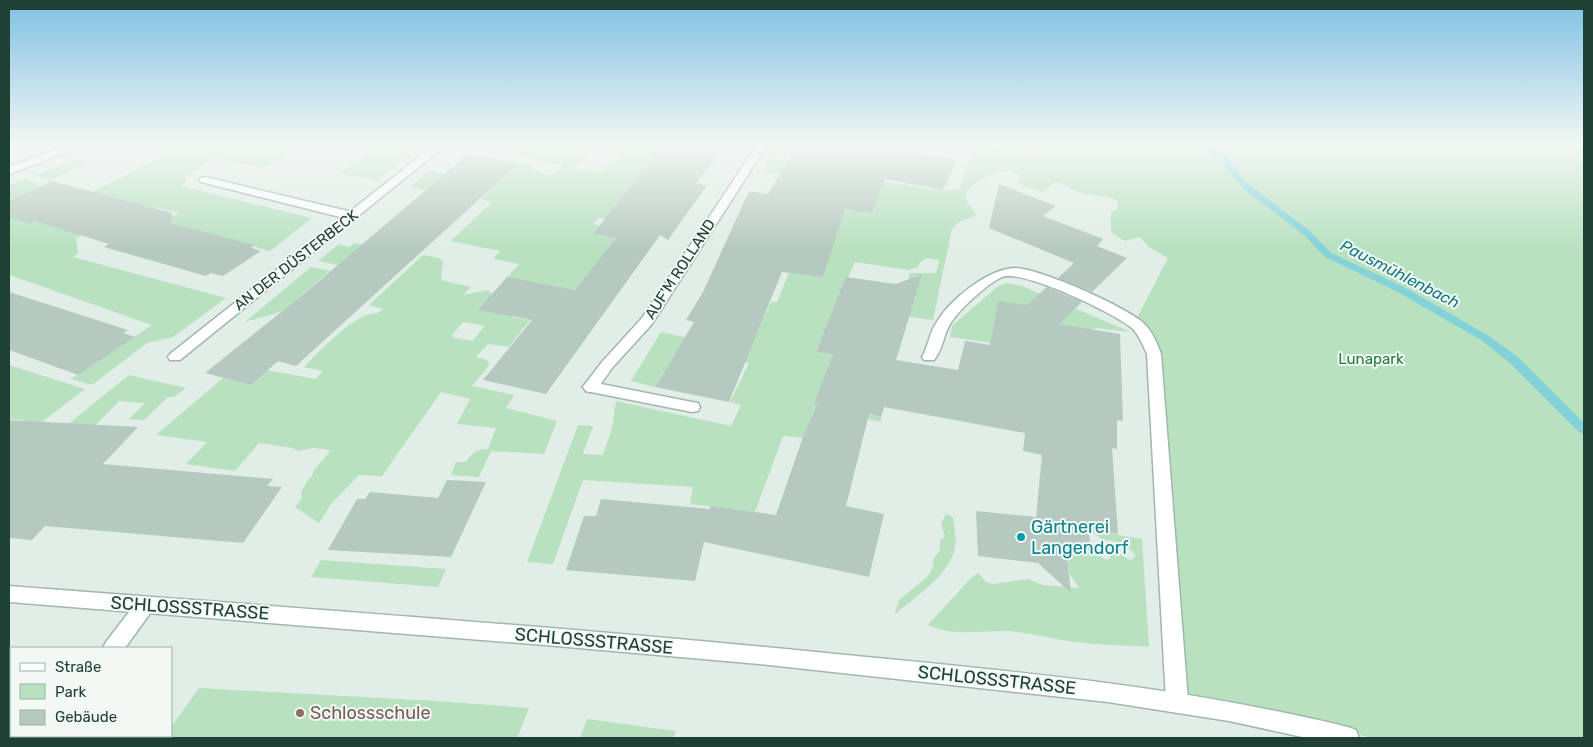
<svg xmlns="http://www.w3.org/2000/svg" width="1593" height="747" font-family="Rubik,sans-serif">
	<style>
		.green { fill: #b8e1c0; fill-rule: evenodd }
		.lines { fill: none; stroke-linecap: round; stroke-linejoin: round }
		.stream { fill: #83d2d9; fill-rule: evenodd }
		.building { fill: #b6c9c0 }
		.service-casing { stroke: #a3b6ae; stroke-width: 3 }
		.minor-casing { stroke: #a3b6ae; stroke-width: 3 }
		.tertiary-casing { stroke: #a3b6ae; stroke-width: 3 }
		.service { fill: #fff; fill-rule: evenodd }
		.minor { fill: #fff; fill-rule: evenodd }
		.tertiary { fill: #fff; fill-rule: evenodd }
		.culture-dot { fill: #0f9aa8; stroke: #f2f9f5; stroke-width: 2 }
		.education-dot { fill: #8d6e63; stroke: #f2f9f5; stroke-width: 2 }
		.labels { text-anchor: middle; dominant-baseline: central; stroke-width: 4; stroke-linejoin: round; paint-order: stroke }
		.street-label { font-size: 15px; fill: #1f4035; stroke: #f2f9f5 }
		.park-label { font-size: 15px; fill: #257c40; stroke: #f2f9f5 }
		.water-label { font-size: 16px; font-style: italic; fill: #137983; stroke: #f2f9f5 }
		.near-culture-label { font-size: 18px; fill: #0d838f; stroke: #f2f9f5; text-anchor: start }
		.near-street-label { font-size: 18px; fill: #1f4035; stroke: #f2f9f5 }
		.near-education-label { font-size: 18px; fill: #785e54; stroke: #f2f9f5; text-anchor: start }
	</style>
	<rect width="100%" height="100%" fill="#e1ede7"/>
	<!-- green -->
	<g class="green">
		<path d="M209,145h96l-42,23 -49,-10 -28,18v6l-6,4 132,32 -42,33 -107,-30 17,-8 -38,-8 -53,25 -13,9 2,14 -5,4 153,41 -53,39 -26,6 -55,42 -21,-6 81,-54 -143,-50v-57l21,6 137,-70c14,-6 29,-3 42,-9z"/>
		<polygon points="383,145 423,145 377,180 339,173"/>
		<path d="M523,145h71l-18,23 26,5 25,-28h46l-62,75 -12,-2 -6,6 8,2 -8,8 24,4 -36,56 -42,-11 -28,34 19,3 -21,27 -21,-3 -12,13 11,3 2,3 -1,4 -16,19 42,9 -8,13 51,13 -13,33 -53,-3 -12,26 -28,-2 5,-13h10c4,-8 12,-14 22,-13l8,-21 -39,-4 13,-25 -29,-7 -59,84 -23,-1 -28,29 -12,19 -24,-16 7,-8 -1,-7 7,-12 4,-4 2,-6 17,-20 -18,-2 -15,3 -6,-3 -33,-5 -24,28 -49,-7 21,-22 -51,-7 67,-57 28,7 16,-15 49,9 7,-8 -19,-4c16,-16 50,-54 74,-54l5,-4 -14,-4 54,-50 16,3 4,4 -2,18 30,7 -8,8 26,-5 1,4 5,-3 24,-27 -26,-5 7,-8 -49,-10 41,-39 -11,-3 38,-36 10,1 7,7 16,5 11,-11 -35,-7 2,-2 -17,-3zM463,322l22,4 -13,15 -20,-4c2,-6 8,-10 11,-15z"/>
		<path d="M994,145h590v593h-212l-122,-32 -63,-12 -28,-311 -23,-63 32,-62 -19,-11 -9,-10 -15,4 -14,-9v-20l6,-2 1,-9 -9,-4 -28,-4 -22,-11h-4l-12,10 -26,-9 4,-7c-4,-2 -10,-5 -15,-5 -10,0 -42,13 -40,26 1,7 7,12 10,17l-1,2 -16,6 -7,7 -19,91 -24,-3 9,-29 -11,-5 3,-10h26l3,-13 -13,-2 -6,4 -2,5 -9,3 -54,-8 -39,89 17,3 -18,50 66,13v5l-66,-15 -12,31 -20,-2 -28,76 -65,-8 3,-17 -110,-7 -30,84 -26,-2 51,-137 15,1 -10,28 20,1 9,-27 4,-27 115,25 10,-21 -11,-3 19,-39 -74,-10 -20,34 -24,-6 30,-49 58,13 10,-17 28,5 14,-31h6l12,-30 51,-64 31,5 10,-32 63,10 16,-2 13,-41 61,8v-2l5,-1z"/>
		<polygon points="79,158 88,162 50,180 35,175"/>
		<polygon points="770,158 789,160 781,174 762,171"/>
		<polygon points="429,171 444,174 426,190 410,187"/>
		<polygon points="26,179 40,186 32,190 36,192 9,205 9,186"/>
		<polygon points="354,243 363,244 338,265 318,261 339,244 349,247"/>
		<polygon points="311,267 330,271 283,311 245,322"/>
		<polygon points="1006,283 1022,286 1131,332 1096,328 1082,334 1000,344 950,337 952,326 997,287"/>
		<polygon points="9,365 85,389 9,447 9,436 25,420 9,419"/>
		<polygon points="129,375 186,388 174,397 168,397 144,420 129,419 145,403 119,401 93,428 67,425"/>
		<path d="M946,514l7,3c1,10 4,23 2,31 -7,29 -39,48 -60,66l4,-14 28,-23 5,-8 2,-11 6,-8v-10l5,-4 -4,-12z"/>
		<path d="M1087,527l31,8 24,4 7,108c-27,-2 -54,-2 -81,-6 -20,-3 -40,-9 -61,-10 -25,-1 -56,6 -79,-6l42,-46 8,-6 8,9 7,2 35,-5 15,6 36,3 -10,-15 -3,-24 26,2 15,9 6,-6 8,1 9,5 6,-4c-7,-11 -21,-16 -33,-16z"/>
		<polygon points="321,560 446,569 438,587 311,577"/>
		<polygon points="199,688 436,701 529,708 517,738 163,738 165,736 171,736 171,727"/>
		<polygon points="587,719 676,731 673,738 580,738"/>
	</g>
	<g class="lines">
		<!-- stream -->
		<polygon class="stream" points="1198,145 1208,145 1225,155 1247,183 1310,231 1331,253 1404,287 1489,336 1518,357 1584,423 1584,434 1580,433 1510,363 1481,340 1396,291 1325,257 1304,235 1241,187 1219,159"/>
	</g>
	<!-- building -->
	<g class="building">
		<polygon points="663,145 725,145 696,184 707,185 668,240 660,235 546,394 483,380 532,320 478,310 507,277 575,290 616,238 593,234"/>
		<polygon points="797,145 894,145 892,150 957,160 943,190 885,179 872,213 845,209 823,277 782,272 729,402 655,387 694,322 686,320 703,292 749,191 768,194"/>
		<polygon points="467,155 519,163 296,366 278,361 251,385 205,373 305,293"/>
		<polygon points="52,181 172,213 171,223 254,245 251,248 261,251 223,276 211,273 206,276 104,247 109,244 35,221 30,224 9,218 9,202"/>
		<polygon points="999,184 1056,206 1043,216 1103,239 1097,246 1127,258 1092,292 1058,278 1074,263 989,228"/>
		<polygon points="922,275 896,360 958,370 965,341 990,345 998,301 1027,305 1047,287 1082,302 1059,324 1120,334 1123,421 1117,420 1117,449 1112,448 1118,534 1088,529 1092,551 1066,549 1071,593 1038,563 978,556 976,511 1036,517 1042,455 1023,451 1025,433 884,407 881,417 869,414 846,506 884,514 869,577 704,542 695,581 566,570 584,516 596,516 601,499 710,509 710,506 776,515 804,434 817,404 814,404 833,354 816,352 846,277 895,284"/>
		<polygon points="9,292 128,330 123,333 135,337 78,375 9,350"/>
		<polygon points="9,420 138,427 103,464 273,479 267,486 282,487 243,543 45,526 32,540 9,538"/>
		<polygon points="447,480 486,482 451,557 328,550 357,499 365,499 370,492 438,498"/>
	</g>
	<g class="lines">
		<!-- service casing -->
		<g class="service-casing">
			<g id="service">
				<polygon points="205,177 356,213 358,216 352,220 201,182 199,180 201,178"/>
				<path d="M1016,268c27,2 103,36 125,53 10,8 16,21 20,33l27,347 -3,7 -8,3 -8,-3 -3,-7 -19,-347c-4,-9 -8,-19 -15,-26 -18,-15 -109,-59 -130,-51 -15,7 -45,34 -53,49 -6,11 -6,23 -15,34h-10l-2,-3c6,-10 7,-22 13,-32 13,-24 53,-57 81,-57z"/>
				<polygon points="591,382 692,402 698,403 700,407 698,411 692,412 586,391 583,387 586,383"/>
				<polygon points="146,597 153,599 156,605 125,648 103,648 106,642 139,599"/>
				<polygon points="35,736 57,736 56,738 34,738"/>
			</g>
		</g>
		<!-- minor casing -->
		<g class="minor-casing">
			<g id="minor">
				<polygon points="68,145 83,145 82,147 9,174 9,167"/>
				<polygon points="434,145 446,145 180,360 170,360 168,357 170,354"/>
				<polygon points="757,145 767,145 652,324 612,368 596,391 591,392 586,391 583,387 602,362 642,318"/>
			</g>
		</g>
		<!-- tertiary casing -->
		<g class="tertiary-casing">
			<path id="tertiary" d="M9,586c272,21 545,40 817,67 175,17 350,32 522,74l8,3 3,8h-52l-78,-17 -121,-19 -349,-38 -214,-19 -536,-43z"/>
		</g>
		<!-- service -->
		<use href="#service" class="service"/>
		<!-- minor -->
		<use href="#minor" class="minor"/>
		<!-- tertiary -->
		<use href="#tertiary" class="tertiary"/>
	</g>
	<!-- sky -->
	<linearGradient id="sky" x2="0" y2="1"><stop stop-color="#7fc0e2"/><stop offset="0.58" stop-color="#f2f7f4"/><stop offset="1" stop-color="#f2f7f4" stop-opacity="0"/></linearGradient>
	<rect width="1593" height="249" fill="url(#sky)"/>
	<!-- markers -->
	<circle class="culture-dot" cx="1021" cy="537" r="5"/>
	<circle class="education-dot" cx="300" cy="713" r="5"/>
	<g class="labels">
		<!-- street labels -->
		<g class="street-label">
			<text transform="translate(296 260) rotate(-38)">AN DER DÜSTERBECK</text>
			<text transform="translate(680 269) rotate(-57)">AUF'M ROLLAND</text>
		</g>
		<!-- park labels -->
		<g class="park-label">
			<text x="1371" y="359">Lunapark</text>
		</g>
		<!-- water labels -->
		<g class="water-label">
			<text transform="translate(1400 274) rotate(27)">Pausmühlenbach</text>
		</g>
		<!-- near-culture labels -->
		<g class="near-culture-label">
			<text x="1031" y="527">Gärtnerei<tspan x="1031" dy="21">Langendorf</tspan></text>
		</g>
		<!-- near-street labels -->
		<g class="near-street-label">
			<text transform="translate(190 608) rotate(4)">SCHLOSSSTRASSE</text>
			<text transform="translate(594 641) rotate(5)">SCHLOSSSTRASSE</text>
			<text transform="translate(997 680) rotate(6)">SCHLOSSSTRASSE</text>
		</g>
		<!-- near-education labels -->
		<g class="near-education-label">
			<text x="310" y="713">Schlossschule</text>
		</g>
	</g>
	<!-- border -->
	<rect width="1593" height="747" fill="none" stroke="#1f4035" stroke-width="20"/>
	<!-- legend -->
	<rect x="10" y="647" width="162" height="90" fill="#f2f9f5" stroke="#9eafa8"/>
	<rect x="20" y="663" width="25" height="8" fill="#ffffff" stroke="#9eafa8"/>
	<text x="55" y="672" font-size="15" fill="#1f4035">Straße</text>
	<rect x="20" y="684" width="25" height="15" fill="#b8e1c0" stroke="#9eafa8"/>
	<text x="55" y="697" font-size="15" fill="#1f4035">Park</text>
	<rect x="20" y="710" width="25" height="15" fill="#b6c9c0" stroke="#9eafa8"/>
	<text x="55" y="722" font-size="15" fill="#1f4035">Gebäude</text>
</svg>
